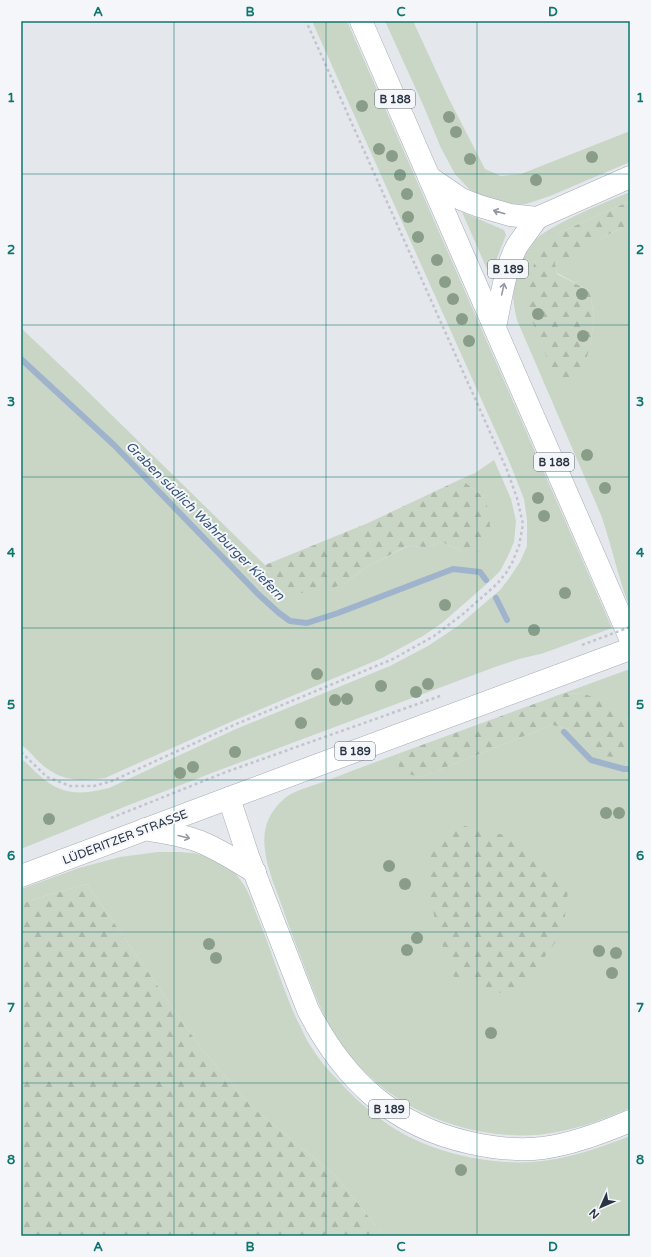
<svg xmlns="http://www.w3.org/2000/svg" width="651" height="1257" font-family="'Varela Round',sans-serif">
	<style>
		.grass { fill: #c9d6c5 }
		.forest { fill: url(#forest-firs) }
		.lines { fill: none; stroke-linecap: round; stroke-linejoin: round }
		.stream { stroke: #9fb4cc; stroke-width: 6 }
		.secondary-casing { stroke: #a9aeb7; stroke-width: 23 }
		.primary-casing { stroke: #a3abb8; stroke-width: 23 }
		.path { stroke: #c2c5cb; stroke-width: 2.5; stroke-dasharray: 3 3; stroke-linecap: butt }
		.secondary { stroke: #fff; stroke-width: 22 }
		.primary { stroke: #fff; stroke-width: 22 }
		.path-bridge { stroke: #c2c5cb; stroke-width: 2.5; stroke-dasharray: 3 3; stroke-linecap: butt }
		.tree { fill: #899d89 }
		.oneway { stroke: #959aa2 }
		.grid { fill: none; stroke: #0f766e; stroke-width: 1; stroke-opacity: 0.55 }
		.labels { text-anchor: middle; dominant-baseline: central; stroke-width: 4; stroke-linejoin: round; paint-order: stroke }
		.shield { fill: #f4f6f9; stroke: #676e7b; stroke-width: 1 }
		.shield-label { font-size: 11px; font-weight: bold; fill: #2b3445 }
		.street-label { font-size: 12px; fill: #2b3445; stroke: #f4f6f9 }
		.water-label { font-size: 13px; font-style: italic; fill: #34527a; stroke: #f4f6f9 }
		.neatline { fill: none; stroke: #0f766e; stroke-width: 1.5 }
		.grid-label { font-size: 13px; text-anchor: middle; font-weight: bold; fill: #0f766e }
	</style>
	<defs>
		<pattern id="forest-firs" width="22" height="20" patternUnits="userSpaceOnUse"><rect width="22" height="20" fill="#c9d6c5"/><path d="M5 1l3.5 6h-7zM16 11l3.5 6h-7z" fill="#adb8ab"/></pattern>
	</defs>
	<rect width="100%" height="100%" fill="#e4e7ec"/>
	<!-- grass -->
	<g class="grass">
		<path d="M312,21h35l265,607 -68,25 -25,6 -24,8 -278,104 -88,34 -108,44v-90c7,4 12,11 18,16 23,21 41,20 70,13l127,-59 154,-63 38,-20 30,-20 42,-36 10,-13 10,-15 7,-16v-26l-3,-21 -15,-38z"/>
		<polygon points="385,21 413,21 448,97 485,169 501,176 521,174 630,131 630,162 550,196 526,204 512,205 484,197 469,189 455,174 441,148 424,107"/>
		<path d="M630,192v9l-71,32 -25,31 56,83 4,-28 -4,-28 -33,-18 -2,-11 14,-3 36,-23 25,-12v384c-12,-30 -18,-62 -29,-93l-84,-195c-6,-27 -5,-31 4,-57 1,-4 2,-10 5,-14 15,-22 78,-46 104,-57z"/>
		<polygon points="462,212 504,230 506,235 490,276"/>
		<path d="M21,328l58,55 186,182 6,11 73,8 19,-15 45,-23 20,1 14,-5 21,10 23,-53 -25,-20 14,-6 19,-13 17,39 5,22 -2,21 -6,14 -8,15 -10,10 -48,42 -19,13 -41,22 -147,62 -130,58c-28,3 -44,4 -66,-16 -6,-6 -11,-13 -18,-17z"/>
		<polygon points="630,669 630,726 627,718 585,694 564,693"/>
		<path d="M552,725l16,4 16,12 45,9 1,-3v361c-29,13 -61,24 -93,27 -81,5 -161,-33 -204,-103 -13,-22 -21,-45 -30,-69 -7,-18 -14,-36 -20,-54 -10,-30 -31,-70 -9,-99 4,-6 12,-14 19,-17 10,-5 22,-8 33,-12 25,-10 50,-19 74,-28l-1,7 22,17z"/>
		<path d="M158,852c27,0 43,-2 67,14 5,3 11,7 14,12 8,10 13,23 17,35 15,35 25,72 41,107 5,9 9,20 15,28 7,12 17,23 26,32 15,17 32,32 51,45 37,26 97,40 143,37 34,-2 67,-14 98,-26v100h-246l-49,-61 -83,-68 -52,-60 -113,-163 -66,19v-14l58,-21 41,-11z"/>
	</g>
	<!-- forest -->
	<g class="forest">
		<polygon points="630,201 630,224 605,236 569,260 555,262 557,274 590,291 594,319 590,347 583,369 568,392 557,383 524,300 534,264 549,243 559,233"/>
		<polygon points="461,479 486,499 491,532 483,552 463,552 442,542 428,547 407,546 363,569 344,584 314,594 292,592 277,583 271,576 265,565 368,523"/>
		<polygon points="564,693 585,694 607,703 627,718 630,726 630,747 629,750 615,757 601,756 568,729 552,725 421,777 408,774 399,768 399,760 400,753"/>
		<polygon points="452,823 504,835 537,862 569,883 563,932 524,985 501,993 454,977 446,957 436,925 427,879 432,841"/>
		<polygon points="87,884 200,1047 252,1107 335,1175 384,1236 21,1236 21,903"/>
	</g>
	<g class="lines">
		<!-- stream -->
		<g class="stream">
			<polyline points="21,359 114,445 258,594 279,613 290,621 307,623 338,613 453,569 480,572 486,580"/>
			<polyline points="496,598 507,620"/>
			<polyline points="564,732 591,760 624,769 630,769"/>
		</g>
		<!-- secondary casing -->
		<g class="secondary-casing">
			<polyline id="secondary" points="21,876 229,798"/>
		</g>
		<!-- primary casing -->
		<g class="primary-casing">
			<g id="primary">
				<polyline points="361,21 630,638"/>
				<polyline points="429,177 461,199 479,206 510,215 537,218 630,177"/>
				<path d="M495,327c6,-26 9,-57 22,-81 6,-9 14,-19 20,-28"/>
				<path d="M630,649l-401,149 19,58 60,154c36,70 85,116 163,133 23,5 48,8 72,5 30,-4 59,-15 87,-27"/>
				<path d="M145,829c20,4 40,6 58,14 19,8 35,19 52,29"/>
			</g>
		</g>
		<!-- path -->
		<g class="path">
			<polyline points="21,752 47,777 70,786 94,786 112,781 234,725 393,659 434,636 463,614 497,584 506,573 512,563 519,546 523,524 517,498 507,470 306,21"/>
			<polyline points="111,818 226,772 440,696"/>
		</g>
		<!-- secondary -->
		<use href="#secondary" class="secondary"/>
		<!-- primary -->
		<use href="#primary" class="primary"/>
		<!-- path-bridge -->
		<polyline class="path-bridge" points="582,645 630,627"/>
	</g>
	<!-- trees -->
	<g class="tree">
		<circle cx="362" cy="106" r="6"/>
		<circle cx="449" cy="117" r="6"/>
		<circle cx="456" cy="132" r="6"/>
		<circle cx="379" cy="149" r="6"/>
		<circle cx="392" cy="156" r="6"/>
		<circle cx="592" cy="157" r="6"/>
		<circle cx="470" cy="159" r="6"/>
		<circle cx="400" cy="175" r="6"/>
		<circle cx="536" cy="180" r="6"/>
		<circle cx="407" cy="194" r="6"/>
		<circle cx="408" cy="217" r="6"/>
		<circle cx="418" cy="237" r="6"/>
		<circle cx="437" cy="260" r="6"/>
		<circle cx="445" cy="282" r="6"/>
		<circle cx="582" cy="294" r="6"/>
		<circle cx="453" cy="299" r="6"/>
		<circle cx="538" cy="314" r="6"/>
		<circle cx="462" cy="319" r="6"/>
		<circle cx="583" cy="336" r="6"/>
		<circle cx="469" cy="341" r="6"/>
		<circle cx="587" cy="455" r="6"/>
		<circle cx="605" cy="488" r="6"/>
		<circle cx="538" cy="498" r="6"/>
		<circle cx="544" cy="516" r="6"/>
		<circle cx="565" cy="593" r="6"/>
		<circle cx="445" cy="605" r="6"/>
		<circle cx="534" cy="630" r="6"/>
		<circle cx="317" cy="674" r="6"/>
		<circle cx="428" cy="684" r="6"/>
		<circle cx="381" cy="686" r="6"/>
		<circle cx="416" cy="692" r="6"/>
		<circle cx="347" cy="699" r="6"/>
		<circle cx="335" cy="700" r="6"/>
		<circle cx="301" cy="723" r="6"/>
		<circle cx="235" cy="752" r="6"/>
		<circle cx="193" cy="767" r="6"/>
		<circle cx="180" cy="773" r="6"/>
		<circle cx="606" cy="813" r="6"/>
		<circle cx="619" cy="813" r="6"/>
		<circle cx="49" cy="819" r="6"/>
		<circle cx="389" cy="866" r="6"/>
		<circle cx="405" cy="884" r="6"/>
		<circle cx="417" cy="938" r="6"/>
		<circle cx="209" cy="944" r="6"/>
		<circle cx="407" cy="950" r="6"/>
		<circle cx="599" cy="951" r="6"/>
		<circle cx="616" cy="953" r="6"/>
		<circle cx="216" cy="958" r="6"/>
		<circle cx="612" cy="973" r="6"/>
		<circle cx="491" cy="1033" r="6"/>
		<circle cx="461" cy="1170" r="6"/>
	</g>
	<!-- one-way arrows -->
	<defs><path id="oneway-shaft" d="M-6 0H5M1.5-3L5.5 0L1.5 3" fill="none" stroke-width="1.6" stroke-linecap="round" stroke-linejoin="round"/></defs>
	<g class="oneway">
		<use href="#oneway-shaft" transform="translate(499 212) rotate(-164)"/>
		<use href="#oneway-shaft" transform="translate(503 289) rotate(-77)"/>
		<use href="#oneway-shaft" transform="translate(184 837) rotate(14)"/>
	</g>
	<!-- grid -->
	<path class="grid" d="M174,21v1215M326,21v1215M477,21v1215M21,174h609M21,325h609M21,477h609M21,628h609M21,780h609M21,932h609M21,1083h609"/>
	<g class="labels">
		<!-- shield labels -->
		<g class="shield">
			<rect x="375" y="90" width="40" height="18" rx="3"/>
			<rect x="488" y="260" width="40" height="18" rx="3"/>
			<rect x="534" y="453" width="40" height="18" rx="3"/>
			<rect x="335" y="742" width="40" height="18" rx="3"/>
			<rect x="369" y="1100" width="40" height="18" rx="3"/>
		</g>
		<g class="shield-label">
			<text x="395" y="99">B 188</text>
			<text x="508" y="269">B 189</text>
			<text x="554" y="462">B 188</text>
			<text x="355" y="751">B 189</text>
			<text x="389" y="1109">B 189</text>
		</g>
		<!-- street labels -->
		<g class="street-label">
			<text transform="translate(125 837) rotate(-21)">LÜDERITZER STRASSE</text>
		</g>
		<!-- water labels -->
		<g class="water-label">
			<text transform="translate(205 521) rotate(45)">Graben südlich Wahrburger Kiefern</text>
		</g>
	</g>
	<!-- border -->
	<rect width="651" height="1257" fill="none" stroke="#f4f6f9" stroke-width="44"/>
	<!-- north arrow -->
	<g transform="translate(601 1207) rotate(225)" stroke="#f4f6f9" stroke-width="3" paint-order="stroke">
	<path d="M0-3L7 15L0 10L-7 15Z" fill="#2b3445"/>
	<text y="-6" font-size="11" font-weight="bold" text-anchor="middle" fill="#2b3445">N</text>
	</g>
	<rect x="22" y="22" width="607" height="1213" class="neatline"/>
	<g class="grid-label">
		<text x="98" y="16">A</text>
		<text x="250" y="16">B</text>
		<text x="401" y="16">C</text>
		<text x="553" y="16">D</text>
		<text x="11" y="102">1</text>
		<text x="640" y="102">1</text>
		<text x="11" y="254">2</text>
		<text x="640" y="254">2</text>
		<text x="11" y="406">3</text>
		<text x="640" y="406">3</text>
		<text x="11" y="557">4</text>
		<text x="640" y="557">4</text>
		<text x="11" y="709">5</text>
		<text x="640" y="709">5</text>
		<text x="11" y="860">6</text>
		<text x="640" y="860">6</text>
		<text x="11" y="1012">7</text>
		<text x="640" y="1012">7</text>
		<text x="11" y="1164">8</text>
		<text x="640" y="1164">8</text>
		<text x="98" y="1251">A</text>
		<text x="250" y="1251">B</text>
		<text x="401" y="1251">C</text>
		<text x="553" y="1251">D</text>
	</g>
</svg>
